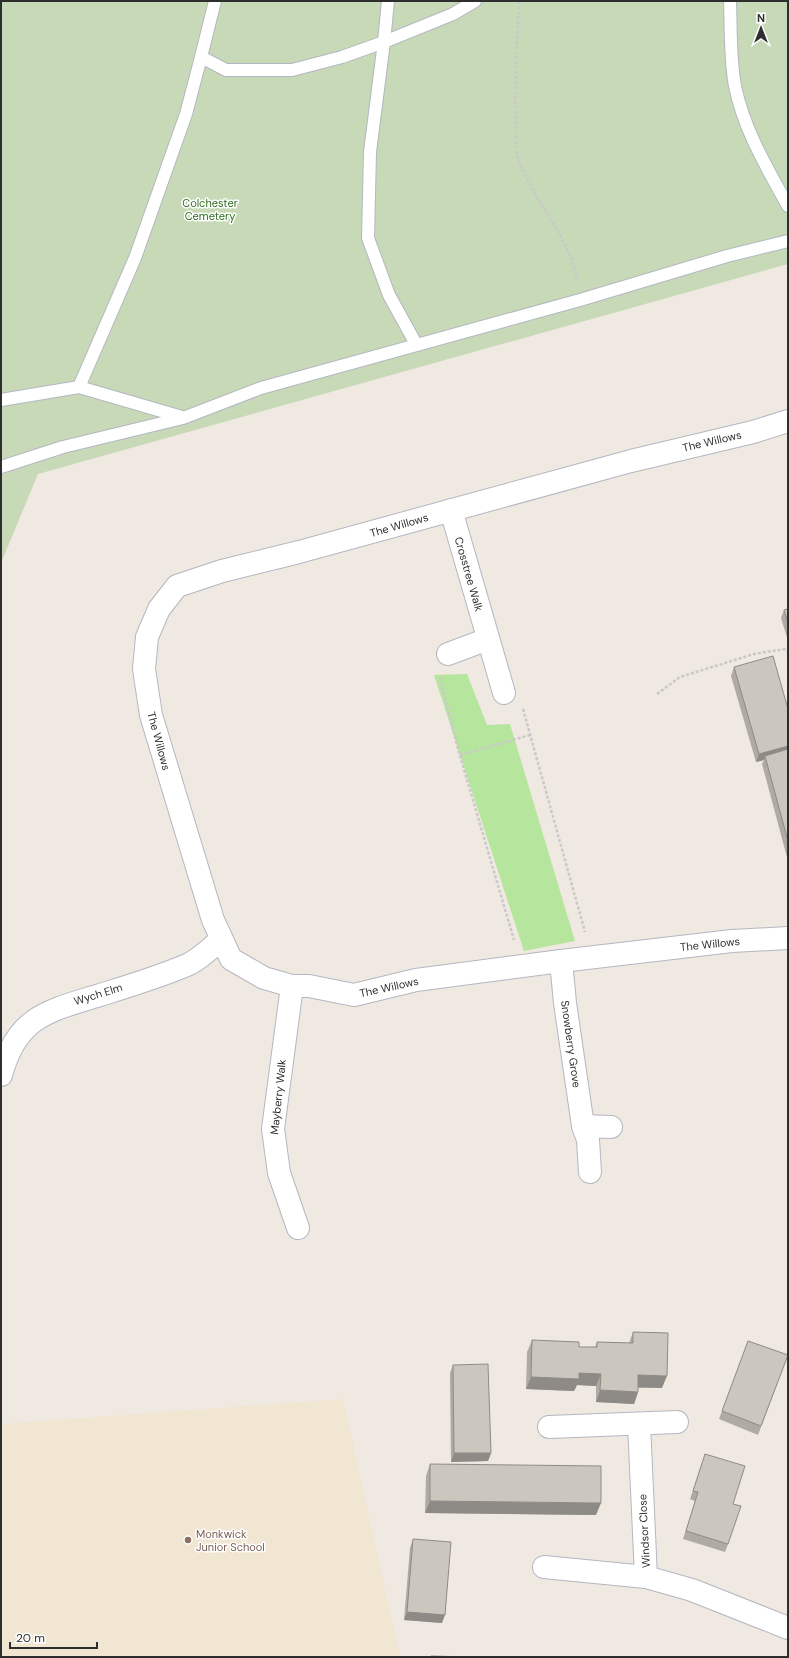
<svg xmlns="http://www.w3.org/2000/svg" width="789" height="1658" font-family="'DM Sans',sans-serif">
	<style>
		.education { fill: #f0e6d1 }
		.green { fill: #b6e59e }
		.cemetery { fill: #c8d9b8 }
		.lines { fill: none; stroke-linecap: round; stroke-linejoin: round }
		.lane-casing { stroke: #b4b7c1; stroke-width: 14 }
		.street-casing { stroke: #b4b7c1; stroke-width: 24 }
		.path { stroke: #c9c9c9; stroke-width: 2.5; stroke-dasharray: 3 2; stroke-linecap: butt }
		.lane { stroke: #fff; stroke-width: 12 }
		.street { stroke: #fff; stroke-width: 22 }
		.wall { fill: #afaba4 }
		.shaded-wall { fill: #8e8b86 }
		.building { fill: #cbc7bf; stroke: #8e8b86 }
		.education-dot { fill: #8d6e63; stroke: #fff; stroke-width: 1.5 }
		.labels { text-anchor: middle; dominant-baseline: central; stroke-width: 3; stroke-linejoin: round; paint-order: stroke }
		.park-label { font-size: 11px; fill: #2c6e1b; stroke: #fff }
		.street-label { font-size: 11px; fill: #2e2e2e; stroke: #fff }
		.education-label { font-size: 11px; fill: #785e54; stroke: #fff; text-anchor: start }
	</style>
	<rect width="100%" height="100%" fill="#efe9e1"/>
	<!-- education -->
	<polygon class="education" points="343,1399 400,1657 1,1657 1,1424"/>
	<!-- green -->
	<polygon class="green" points="467,674 487,725 510,724 575,941 524,951 434,675"/>
	<!-- cemetery -->
	<polygon class="cemetery" points="1,1 788,1 788,264 38,474 1,563"/>
	<g class="lines">
		<!-- lane casing -->
		<g class="lane-casing">
			<g id="lane">
				<polyline points="215,1 201,57 226,70 292,70 342,57 384,42 453,14 475,1"/>
				<polyline points="388,1 384,42 370,152 368,238 389,295 416,344"/>
				<path d="M730,1c1,27 0,59 5,85 9,44 32,82 53,120"/>
				<polyline points="79,387 135,258 186,114 201,57"/>
				<polyline points="1,400 79,387 182,417"/>
				<polyline points="1,467 63,447 183,418 261,388 580,300 727,256 788,241"/>
			</g>
		</g>
		<!-- street casing -->
		<g class="street-casing">
			<g id="street">
				<polyline points="788,421 753,432 631,461 299,552 222,571 177,586 159,609 147,637 144,669 151,715 213,920 231,959 264,978 292,986 309,986 354,995 416,980 561,961 732,941 788,938"/>
				<polyline points="451,510 504,693"/>
				<polyline points="448,654 488,639"/>
				<polyline points="561,961 565,1003 583,1126 588,1140 590,1172"/>
				<polyline points="292,986 273,1129 279,1173 298,1228"/>
				<path d="M1,1075c16,-59 47,-64 99,-80 29,-9 59,-18 87,-30 12,-5 23,-17 34,-25"/>
				<polyline points="583,1126 611,1127"/>
				<polyline points="639,1424 646,1577 692,1590 788,1628"/>
				<polyline points="549,1427 677,1422"/>
				<polyline points="544,1567 646,1577"/>
			</g>
		</g>
		<!-- path -->
		<g class="path">
			<path d="M519,1c-2,42 -5,83 -3,125 1,10 -1,22 2,31 13,43 52,78 59,123"/>
			<polyline points="440,678 458,749 514,940"/>
			<polyline points="657,694 680,677 754,654 785,649 788,652"/>
			<polyline points="523,709 585,932"/>
			<polyline points="460,755 530,735"/>
		</g>
		<!-- lane -->
		<use href="#lane" class="lane"/>
		<!-- street -->
		<use href="#street" class="street"/>
	</g>
	<!-- wall -->
	<g class="wall">
		<polygon points="788,609 788,641 781,618 784,610"/>
		<polygon points="734,667 788,709 788,861 762,764 764,760 756,762 731,676"/>
		<polygon points="633,1332 662,1388 638,1388 638,1392 634,1404 596,1402 596,1386 577,1385 574,1391 526,1389 527,1352 532,1340 579,1347 595,1347 597,1342 629,1343"/>
		<polygon points="748,1341 788,1355 758,1435 719,1419"/>
		<polygon points="453,1365 491,1453 488,1461 451,1462 450,1373"/>
		<polygon points="705,1454 733,1504 728,1544 725,1552 683,1539 695,1501 690,1499"/>
		<polygon points="430,1464 596,1515 425,1513 426,1476"/>
		<polygon points="413,1539 442,1623 404,1620 410,1548"/>
	</g>
	<!-- shaded-wall -->
	<g class="shaded-wall">
		<polygon points="788,746 788,753 765,756 764,760 756,762 759,754"/>
		<polygon points="579,1373 601,1374 596,1386 577,1385 574,1391 526,1389 531,1377"/>
		<polygon points="638,1375 667,1376 662,1388 634,1387"/>
		<polygon points="600,1390 638,1392 634,1404 596,1402"/>
		<polygon points="454,1453 491,1453 488,1461 451,1462"/>
		<polygon points="430,1501 601,1503 596,1515 425,1513"/>
		<polygon points="407,1612 445,1615 442,1623 404,1620"/>
	</g>
	<!-- building -->
	<g class="building">
		<polygon points="788,609 788,623 784,610"/>
		<polygon points="773,656 788,709 788,746 759,754 734,667"/>
		<polygon points="788,749 788,841 765,756"/>
		<polygon points="633,1332 668,1333 667,1376 638,1375 638,1392 600,1390 601,1374 579,1373 579,1379 531,1377 532,1340 579,1342 579,1347 597,1347 597,1342 633,1343"/>
		<polygon points="748,1341 788,1355 761,1426 722,1411"/>
		<polygon points="488,1364 491,1453 454,1453 453,1365"/>
		<polygon points="705,1454 745,1466 733,1504 741,1506 728,1544 686,1531 698,1492 693,1491"/>
		<polygon points="430,1464 601,1466 601,1503 430,1501"/>
		<polygon points="413,1539 451,1542 445,1615 407,1612"/>
		<polygon points="431,1656 471,1657 431,1657"/>
	</g>
	<!-- markers -->
	<circle class="education-dot" cx="188" cy="1540" r="4"/>
	<g class="labels">
		<!-- park labels -->
		<g class="park-label">
			<text x="210" y="203">Colchester<tspan x="210" dy="13">Cemetery</tspan></text>
		</g>
		<!-- street labels -->
		<g class="street-label">
			<text transform="translate(712 441) rotate(-13)">The Willows</text>
			<text transform="translate(399 525) rotate(-16)">The Willows</text>
			<text transform="translate(469 574) rotate(74)">Crosstree Walk</text>
			<text transform="translate(159 741) rotate(75)">The Willows</text>
			<text transform="translate(710 944) rotate(-6)">The Willows</text>
			<text transform="translate(389 987) rotate(-12)">The Willows</text>
			<text transform="translate(98 994) rotate(-17)">Wych Elm</text>
			<text transform="translate(571 1044) rotate(82)">Snowberry Grove</text>
			<text transform="translate(278 1097) rotate(-84)">Mayberry Walk</text>
			<text transform="translate(644 1531) rotate(-93)">Windsor Close</text>
		</g>
		<!-- education labels -->
		<g class="education-label">
			<text x="196" y="1534">Monkwick<tspan x="196" dy="13">Junior School</tspan></text>
		</g>
	</g>
	<!-- border -->
	<rect width="789" height="1658" fill="none" stroke="#2e2e2e" stroke-width="4"/>
	<!-- north arrow -->
	<g transform="translate(761 28)" stroke="#ffffff" stroke-width="3" paint-order="stroke">
	<path d="M0-3L7 15L0 10L-7 15Z" fill="#2e2e2e"/>
	<text y="-6" font-size="11" font-weight="bold" text-anchor="middle" fill="#2e2e2e">N</text>
	</g>
	<!-- scale -->
	<path d="M10 1642v6h87v-6" fill="none" stroke="#2e2e2e" stroke-width="2"/>
	<text x="16" y="1642" font-size="12" fill="#2e2e2e" stroke="#ffffff" stroke-width="3" paint-order="stroke">20 m</text>
</svg>
